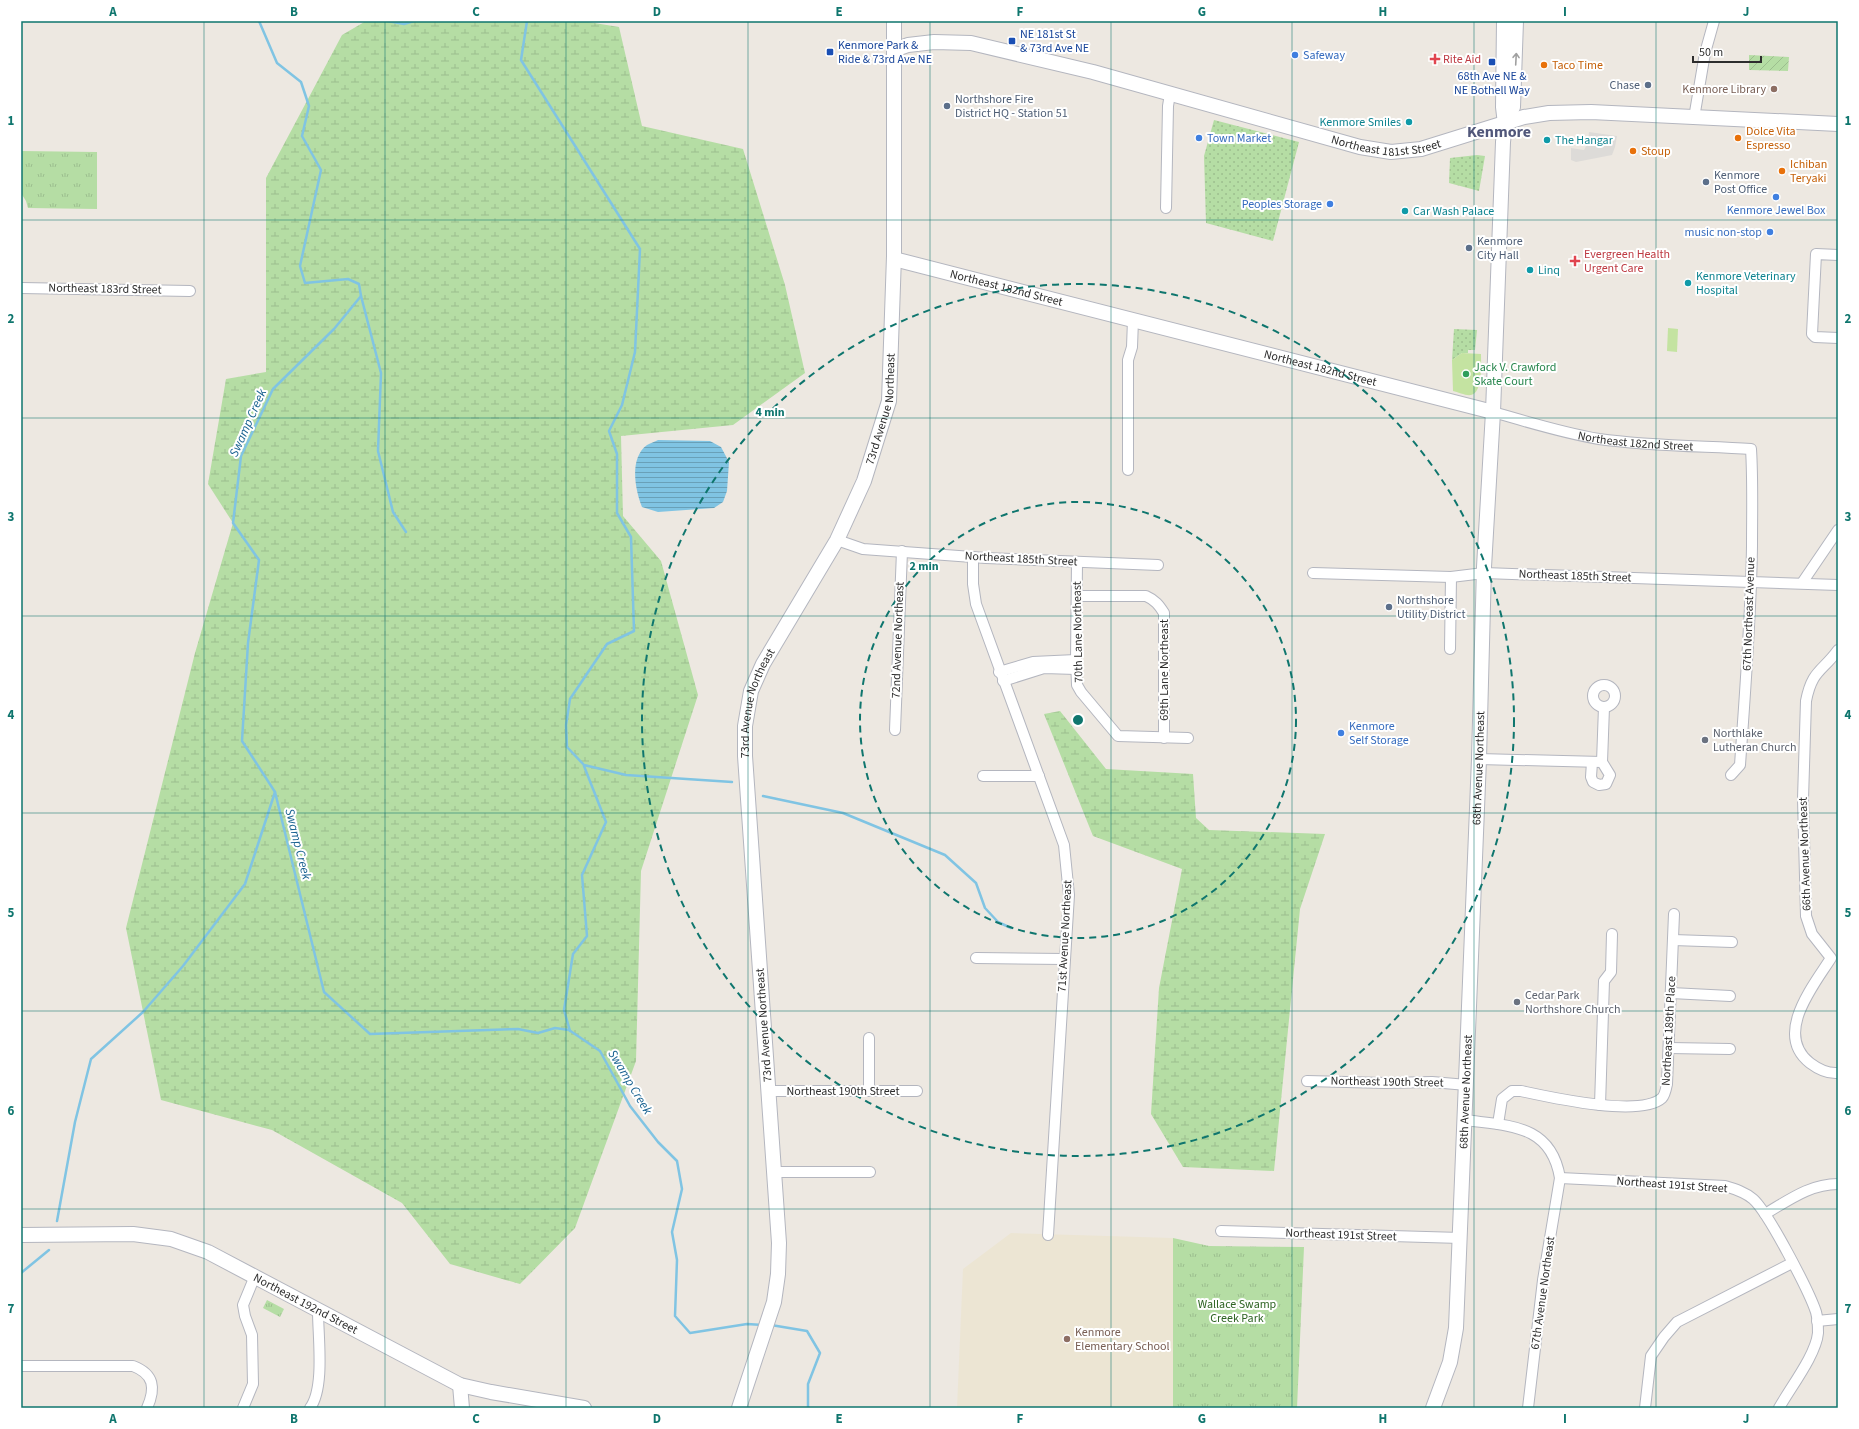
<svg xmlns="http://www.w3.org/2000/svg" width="1859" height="1429" font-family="'Source Sans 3',sans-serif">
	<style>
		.education { fill: #ece5d3 }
		.grass { fill: url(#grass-dots) }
		.wetland { fill: url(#wetland-marsh) }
		.park { fill: url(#park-tufts) }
		.garden { fill: url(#garden-furrows) }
		.pitch { fill: #c4e3a1 }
		.plaza { fill: #dddbd8 }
		.water { fill: url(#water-rules) }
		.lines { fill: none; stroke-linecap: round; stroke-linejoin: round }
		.stream { stroke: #80c4e3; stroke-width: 2.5 }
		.street-casing { stroke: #b4b6bf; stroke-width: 12 }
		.secondary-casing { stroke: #b4b6bf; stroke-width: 16 }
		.street { stroke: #fff; stroke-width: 10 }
		.secondary { stroke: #fff; stroke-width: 14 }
		.oneway { stroke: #a0a0a0 }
		.grid { fill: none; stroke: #0f766e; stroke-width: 1; stroke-opacity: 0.55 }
		.ring { fill: none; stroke: #0f766e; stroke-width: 2; stroke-dasharray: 7 5 }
		.transit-dot { fill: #1a4fb4; stroke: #fff; stroke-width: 1.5 }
		.shop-dot { fill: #3f7fe0; stroke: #fff; stroke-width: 1.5 }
		.health-dot { fill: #e0444e; stroke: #fff; stroke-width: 1.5 }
		.food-dot { fill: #e8710a; stroke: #fff; stroke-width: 1.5 }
		.service-dot { fill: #5c6f8a; stroke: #fff; stroke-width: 1.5 }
		.education-dot { fill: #8d6e63; stroke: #fff; stroke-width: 1.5 }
		.culture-dot { fill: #0f9aa8; stroke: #fff; stroke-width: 1.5 }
		.leisure-dot { fill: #2e9e5b; stroke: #fff; stroke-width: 1.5 }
		.worship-dot { fill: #6b7280; stroke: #fff; stroke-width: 1.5 }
		.labels { text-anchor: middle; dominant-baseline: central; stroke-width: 4; stroke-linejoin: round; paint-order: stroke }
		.transit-label { font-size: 12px; fill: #164399; stroke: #fff; text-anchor: start }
		.shop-label { font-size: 12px; fill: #366cbe; stroke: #fff; text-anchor: start }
		.health-label { font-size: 12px; fill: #be3a42; stroke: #fff; text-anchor: start }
		.food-label { font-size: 12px; fill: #c56008; stroke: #fff; text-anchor: start }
		.service-label { font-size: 12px; fill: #4e5e75; stroke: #fff; text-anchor: start }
		.education-label { font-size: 12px; fill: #785e54; stroke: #fff; text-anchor: end }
		.culture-label { font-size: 12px; fill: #0d838f; stroke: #fff; text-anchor: start }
		.street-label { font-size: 12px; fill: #2d2d2d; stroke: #fff }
		.leisure-label { font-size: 12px; fill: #27864d; stroke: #fff; text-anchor: start }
		.worship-label { font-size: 12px; fill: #5b616d; stroke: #fff; text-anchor: start }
		.park-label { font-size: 12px; fill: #2e6423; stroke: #fff }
		.water-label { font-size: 13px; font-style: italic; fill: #1c6492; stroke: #fff }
		.district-label { font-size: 16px; font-weight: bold; fill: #51577a; stroke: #fff }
		.centre { fill: #0f766e; stroke: #fff; stroke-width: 2 }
		.ring-label { font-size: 12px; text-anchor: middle; font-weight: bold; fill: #0f766e; stroke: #fff; stroke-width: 4; stroke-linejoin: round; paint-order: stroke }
		.neatline { fill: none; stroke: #0f766e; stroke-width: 1.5 }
		.grid-label { font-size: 13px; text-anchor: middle; font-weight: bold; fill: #0f766e }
	</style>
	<defs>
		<pattern id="grass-dots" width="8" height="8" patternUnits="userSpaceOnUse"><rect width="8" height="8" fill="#b5dda4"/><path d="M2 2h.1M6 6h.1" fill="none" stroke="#9cbe8e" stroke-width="1.8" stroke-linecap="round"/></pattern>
		<pattern id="wetland-marsh" width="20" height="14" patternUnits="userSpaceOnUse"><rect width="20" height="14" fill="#b5dda4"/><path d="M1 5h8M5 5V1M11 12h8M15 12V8" fill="none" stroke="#9cbe8e"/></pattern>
		<pattern id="park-tufts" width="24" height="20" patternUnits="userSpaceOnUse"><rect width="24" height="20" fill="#b5dda4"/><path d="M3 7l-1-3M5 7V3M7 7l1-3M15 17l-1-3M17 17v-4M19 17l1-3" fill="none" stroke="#9cbe8e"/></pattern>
		<pattern id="garden-furrows" width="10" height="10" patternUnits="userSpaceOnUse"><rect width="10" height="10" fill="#b5dda4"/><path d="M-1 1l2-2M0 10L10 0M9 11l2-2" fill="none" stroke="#9cbe8e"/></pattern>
		<pattern id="water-rules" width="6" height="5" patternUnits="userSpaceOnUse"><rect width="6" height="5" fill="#80c4e3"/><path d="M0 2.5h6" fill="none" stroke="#69a0b8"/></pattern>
	</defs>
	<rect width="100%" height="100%" fill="#ede8e1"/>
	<!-- education -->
	<polygon class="education" points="1011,1233 1173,1238 1173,1408 957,1408 963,1269"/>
	<!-- grass -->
	<g class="grass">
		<polygon points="1214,120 1299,142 1273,241 1206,223 1204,156"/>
		<polygon points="1477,155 1485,156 1479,191 1449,183 1450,158"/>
		<polygon points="1454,329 1477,330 1475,350 1468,350 1468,353 1462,353 1452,360"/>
	</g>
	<!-- wetland -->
	<g class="wetland">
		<polygon points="366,21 582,21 619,27 642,126 743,149 785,285 805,373 733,425 621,436 623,516 661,561 698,695 641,871 636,1061 575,1228 520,1284 450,1264 402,1203 272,1130 161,1100 126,928 195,653 233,523 208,484 226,379 266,372 266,178 342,35"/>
		<polygon points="1060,711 1106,769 1193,774 1196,818 1209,830 1325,834 1300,909 1274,1171 1183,1167 1151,1114 1159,988 1182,869 1093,836 1044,714"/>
	</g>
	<!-- park -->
	<g class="park">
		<polygon points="21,151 97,152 97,209 28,208 26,201 21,193"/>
		<polygon points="1173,1238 1209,1246 1304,1247 1297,1408 1173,1408"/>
		<polygon points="267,1300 284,1309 280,1317 263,1308"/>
	</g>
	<!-- garden -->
	<polygon class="garden" points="1749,55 1789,57 1788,71 1749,70"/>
	<!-- pitch -->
	<g class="pitch">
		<polygon points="1668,328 1678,329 1677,352 1667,351"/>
		<path d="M1462,353l19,1c0,9 2,39 -10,41 -5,1 -13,-3 -18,-4l-1,-31z"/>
	</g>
	<!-- plaza -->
	<polygon class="plaza" points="1589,132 1617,136 1615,147 1612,155 1576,162 1571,160 1571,148 1584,150 1588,143"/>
	<!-- water -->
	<path class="water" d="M658,440l52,1 11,6 8,15 -2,29 -4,11 -9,6 -56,4 -16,-5c-7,-17 -13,-49 5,-62 3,-2 8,-3 11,-5z"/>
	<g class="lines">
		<!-- stream -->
		<g class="stream">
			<polyline points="259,21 277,63 301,82 309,106 302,136 321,170 300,266 305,283 348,279 359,284 361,296 334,329 273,389 241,456 233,523 259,560 248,643 242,741 275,792 324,992 370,1034 518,1029 538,1033 555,1028 569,1030 600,1051 630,1106 658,1142 677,1161 682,1189 672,1232 677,1260 675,1316 690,1333 747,1324 763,1325"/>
			<polyline points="388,21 404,24 414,21"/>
			<polyline points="527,21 521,60 640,249 635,352 622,405 609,431 617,454 617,513 631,537 634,631 607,644 570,699 566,725 567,747 584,765 626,775 732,782"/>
			<polyline points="361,296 381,373 378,451 393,512 406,532"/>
			<polyline points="763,796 843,813 945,855 976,883 985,908 998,922 1011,928"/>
			<polyline points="570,1031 564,1010 573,954 587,936 582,875 606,822 584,766"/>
			<polyline points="57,1221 75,1122 91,1059 143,1012 183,966 245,884 275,792"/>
			<polyline points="21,1273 49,1250"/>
			<polyline points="771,1325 807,1331 820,1353 808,1384 808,1408"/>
		</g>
		<!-- street casing -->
		<g class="street-casing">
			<g id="street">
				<polyline points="1694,118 1705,53 1714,21"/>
				<polyline points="1166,208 1168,106 1170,94"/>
				<polyline points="1838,255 1816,254 1812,334 1815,337 1838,338"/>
				<polyline points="21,288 190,291"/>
				<path id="s1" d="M1493,412c35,10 70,21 106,27 50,7 101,7 152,10 2,32 1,64 1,97 -1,73 -7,146 -12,219l-9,10"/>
				<polyline points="1128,470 1128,360 1132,347 1133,320"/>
				<polyline points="837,540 863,549 986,558 1158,565"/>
				<polyline points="973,557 973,584 976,604 1064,845 1069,895 1048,1235"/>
				<polyline points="1077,562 1076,660 1077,685 1081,692 1118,736 1188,738"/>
				<polyline points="1313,573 1451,577 1484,573 1838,585"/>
				<polyline points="1802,583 1838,530"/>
				<path d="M1077,596h69c9,4 13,9 18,17v125"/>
				<polyline points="1450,649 1451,577"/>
				<path d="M1838,650c-16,22 -26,20 -32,51l-3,98 3,117 6,18 19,24c-17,27 -58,76 -21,105 8,6 17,11 28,10"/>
				<polyline points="999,672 1033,662 1076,660"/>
				<polyline points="1003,681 1044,668 1076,669"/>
				<circle cx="1604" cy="696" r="11"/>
				<polyline points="895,730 902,551"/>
				<polyline points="1479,759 1602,762"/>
				<polyline points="1592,762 1591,777 1593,782 1599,785 1606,784 1610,775 1602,762 1604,707"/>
				<polyline points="983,776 1039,776"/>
				<polyline points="1673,940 1732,942"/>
				<polyline points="976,958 1064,959"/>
				<polyline points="1671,993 1730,996"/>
				<polyline points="1669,1048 1730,1049"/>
				<polyline points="1307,1081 1385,1083 1432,1082 1467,1085"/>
				<polyline points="769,1091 917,1091"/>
				<polyline points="869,1091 869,1038"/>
				<polyline points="1600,1105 1604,981 1611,972 1612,934"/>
				<path d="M1465,1120c44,6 86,4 95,58l-17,102 -15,128"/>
				<path d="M1498,1124l4,-25 10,-8h9c28,6 119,27 141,7 3,-3 4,-9 5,-14l7,-170"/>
				<polyline points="774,1172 870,1172"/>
				<path d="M1560,1178l165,8c10,3 20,6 28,13 15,13 56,92 63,113 2,7 2,14 2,21 -2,22 -28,55 -39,75"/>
				<path d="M1765,1214c24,-14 45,-30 73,-30"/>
				<polyline points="1221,1231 1461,1238"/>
				<polyline points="1817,1321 1838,1319"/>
				<path d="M21,1366h112c21,8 23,22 14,42"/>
				<polyline points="243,1408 253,1384 252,1335 245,1316 243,1305 255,1276"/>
				<path d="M310,1408c15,-20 8,-71 8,-97"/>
				<polyline points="1645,1408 1651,1356 1664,1337 1677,1322 1792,1263"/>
			</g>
		</g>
		<!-- secondary casing -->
		<g class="secondary-casing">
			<g id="secondary">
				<path id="s2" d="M894,50l14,-5 26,-3 37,1 122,29 267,75 31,5 30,-3 103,-32 25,-4 42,-1 247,12"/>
				<polyline points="1505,124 1513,107 1516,21"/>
				<path id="s3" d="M894,259l599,153"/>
				<path id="s4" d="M21,1235l112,-1 38,5 37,13 252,133 31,7 93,16"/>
				<polyline points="460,1385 462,1408"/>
				<path id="s5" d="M739,1408l35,-106 4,-28 1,-31 -34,-487v-30l6,-35 12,-27 74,-124 27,-59 25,-80 5,-145v-235"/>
				<path id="s6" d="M1433,1408l17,-46 6,-34 23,-569 5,-192 9,-155 10,-270 2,-18 -2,-17 1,-86"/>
			</g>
		</g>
		<!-- street -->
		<use href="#street" class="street"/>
		<!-- secondary -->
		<use href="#secondary" class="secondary"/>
	</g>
	<!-- one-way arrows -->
	<defs><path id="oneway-shaft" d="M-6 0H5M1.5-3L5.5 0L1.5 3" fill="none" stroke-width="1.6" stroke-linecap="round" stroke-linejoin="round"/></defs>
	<use class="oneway" href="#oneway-shaft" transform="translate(1516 59) rotate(-87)"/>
	<!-- grid -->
	<path class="grid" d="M204,21v1387M385,21v1387M566,21v1387M748,21v1387M930,21v1387M1111,21v1387M1292,21v1387M1474,21v1387M1656,21v1387M21,220h1817M21,418h1817M21,616h1817M21,813h1817M21,1011h1817M21,1209h1817"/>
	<!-- distance rings -->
	<g class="ring">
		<circle cx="1078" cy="720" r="218"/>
		<circle cx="1078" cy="720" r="436"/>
	</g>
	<!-- markers -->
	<g class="transit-dot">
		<rect x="1008" y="37" width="8" height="8" rx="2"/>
		<rect x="826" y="48" width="8" height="8" rx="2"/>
		<rect x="1488" y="58" width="8" height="8" rx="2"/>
	</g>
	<g class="shop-dot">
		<circle cx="1295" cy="55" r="4"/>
		<circle cx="1199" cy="138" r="4"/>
		<circle cx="1776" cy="197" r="4"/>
		<circle cx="1330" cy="204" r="4"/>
		<circle cx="1770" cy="232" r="4"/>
		<circle cx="1341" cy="733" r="4"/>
	</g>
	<g class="health-dot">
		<path d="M1433 53h4v4h4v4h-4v4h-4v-4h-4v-4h4z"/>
		<path d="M1573 255h4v4h4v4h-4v4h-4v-4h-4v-4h4z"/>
	</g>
	<g class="food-dot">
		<circle cx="1544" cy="65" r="4"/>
		<circle cx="1738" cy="138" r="4"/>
		<circle cx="1633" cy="151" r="4"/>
		<circle cx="1782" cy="171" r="4"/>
	</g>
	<g class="service-dot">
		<circle cx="1648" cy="85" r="4"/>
		<circle cx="947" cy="106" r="4"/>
		<circle cx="1706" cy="182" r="4"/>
		<circle cx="1469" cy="248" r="4"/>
		<circle cx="1389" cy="607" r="4"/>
	</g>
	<g class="education-dot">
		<circle cx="1774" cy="89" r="4"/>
		<circle cx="1067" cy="1339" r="4"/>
	</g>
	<g class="culture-dot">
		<circle cx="1409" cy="122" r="4"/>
		<circle cx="1547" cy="140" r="4"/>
		<circle cx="1405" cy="211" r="4"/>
		<circle cx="1530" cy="270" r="4"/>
		<circle cx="1688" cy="283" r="4"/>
	</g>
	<circle class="leisure-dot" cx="1466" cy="374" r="4"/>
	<g class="worship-dot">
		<circle cx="1705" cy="740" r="4"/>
		<circle cx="1517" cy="1002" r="4"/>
	</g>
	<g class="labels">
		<!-- transit labels -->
		<g class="transit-label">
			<text x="1020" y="34">NE 181st St<tspan x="1020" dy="14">&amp; 73rd Ave NE</tspan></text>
			<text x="838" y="45">Kenmore Park &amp;<tspan x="838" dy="14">Ride &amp; 73rd Ave NE</tspan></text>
			<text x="1492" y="76" text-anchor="middle">68th Ave NE &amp;<tspan x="1492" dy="14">NE Bothell Way</tspan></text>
		</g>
		<!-- shop labels -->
		<g class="shop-label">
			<text x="1303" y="55">Safeway</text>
			<text x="1207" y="138">Town Market</text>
			<text x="1322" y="204" text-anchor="end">Peoples Storage</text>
			<text x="1776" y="210" text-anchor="middle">Kenmore Jewel Box</text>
			<text x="1762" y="232" text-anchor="end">music non-stop</text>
			<text x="1349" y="726">Kenmore<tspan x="1349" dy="14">Self Storage</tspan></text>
		</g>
		<!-- health labels -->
		<g class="health-label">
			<text x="1443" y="59">Rite Aid</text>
			<text x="1584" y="254">Evergreen Health<tspan x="1584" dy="14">Urgent Care</tspan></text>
		</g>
		<!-- food labels -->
		<g class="food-label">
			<text x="1552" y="65">Taco Time</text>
			<text x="1746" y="131">Dolce Vita<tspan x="1746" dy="14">Espresso</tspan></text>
			<text x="1641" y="151">Stoup</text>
			<text x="1790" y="164">Ichiban<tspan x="1790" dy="14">Teryaki</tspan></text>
		</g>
		<!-- service labels -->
		<g class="service-label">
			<text x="1640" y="85" text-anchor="end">Chase</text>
			<text x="955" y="99">Northshore Fire<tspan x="955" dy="14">District HQ - Station 51</tspan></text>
			<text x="1714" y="175">Kenmore<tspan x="1714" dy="14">Post Office</tspan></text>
			<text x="1477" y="241">Kenmore<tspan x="1477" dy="14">City Hall</tspan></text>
			<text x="1397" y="600">Northshore<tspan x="1397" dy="14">Utility District</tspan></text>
		</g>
		<!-- education labels -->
		<g class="education-label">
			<text x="1766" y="89">Kenmore Library</text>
			<text x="1075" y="1332" text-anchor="start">Kenmore<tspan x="1075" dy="14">Elementary School</tspan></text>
		</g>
		<!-- culture labels -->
		<g class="culture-label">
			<text x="1401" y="122" text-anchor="end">Kenmore Smiles</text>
			<text x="1555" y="140">The Hangar</text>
			<text x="1413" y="211">Car Wash Palace</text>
			<text x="1538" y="270">Linq</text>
			<text x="1696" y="276">Kenmore Veterinary<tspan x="1696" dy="14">Hospital</tspan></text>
		</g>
		<!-- street labels -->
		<g class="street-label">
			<text stroke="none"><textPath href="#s2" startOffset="507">Northeast 181st Street</textPath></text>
			<text stroke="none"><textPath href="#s3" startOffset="116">Northeast 182nd Street</textPath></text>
			<text transform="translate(105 289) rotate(1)">Northeast 183rd Street</text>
			<text stroke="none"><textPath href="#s3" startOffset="440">Northeast 182nd Street</textPath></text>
			<text stroke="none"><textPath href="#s5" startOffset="1038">73rd Avenue Northeast</textPath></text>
			<text stroke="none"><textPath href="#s1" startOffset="146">Northeast 182nd Street</textPath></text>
			<text transform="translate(1021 559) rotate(3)">Northeast 185th Street</text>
			<text transform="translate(1575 576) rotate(2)">Northeast 185th Street</text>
			<text transform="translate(1749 614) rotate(-88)">67th Northeast Avenue</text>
			<text transform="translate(1078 632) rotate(-91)">70th Lane Northeast</text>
			<text transform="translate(898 640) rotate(-88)">72nd Avenue Northeast</text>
			<text transform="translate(1164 670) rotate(-90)">69th Lane Northeast</text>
			<text stroke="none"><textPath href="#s5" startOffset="714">73rd Avenue Northeast</textPath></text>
			<text stroke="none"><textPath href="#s6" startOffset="644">68th Avenue Northeast</textPath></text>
			<text transform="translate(1805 854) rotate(-92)">66th Avenue Northeast</text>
			<text transform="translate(1065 936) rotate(-87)">71st Avenue Northeast</text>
			<text transform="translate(764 1025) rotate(-94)">73rd Avenue Northeast</text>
			<text transform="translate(1669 1031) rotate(-87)">Northeast 189th Place</text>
			<text transform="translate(1387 1082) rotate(1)">Northeast 190th Street</text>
			<text x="843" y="1091">Northeast 190th Street</text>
			<text stroke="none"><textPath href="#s6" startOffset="320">68th Avenue Northeast</textPath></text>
			<text transform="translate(1672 1185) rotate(4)">Northeast 191st Street</text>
			<text transform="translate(1341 1235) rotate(2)">Northeast 191st Street</text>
			<text transform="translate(1543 1293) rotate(-82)">67th Avenue Northeast</text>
			<text stroke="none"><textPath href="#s4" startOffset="300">Northeast 192nd Street</textPath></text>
		</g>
		<!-- leisure labels -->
		<g class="leisure-label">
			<text x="1474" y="367">Jack V. Crawford<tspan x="1474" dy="14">Skate Court</tspan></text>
		</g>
		<!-- worship labels -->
		<g class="worship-label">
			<text x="1713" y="733">Northlake<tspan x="1713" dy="14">Lutheran Church</tspan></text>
			<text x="1525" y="995">Cedar Park<tspan x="1525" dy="14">Northshore Church</tspan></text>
		</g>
		<!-- park labels -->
		<g class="park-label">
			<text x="1237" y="1304">Wallace Swamp<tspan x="1237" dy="14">Creek Park</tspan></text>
		</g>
		<!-- water labels -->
		<g class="water-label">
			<text transform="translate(248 423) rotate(-66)">Swamp Creek</text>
			<text transform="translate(298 844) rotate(76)">Swamp Creek</text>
			<text transform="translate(630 1082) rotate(59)">Swamp Creek</text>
		</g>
		<!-- district labels -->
		<g class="district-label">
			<text x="1499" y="132">Kenmore</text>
		</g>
	</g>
	<circle cx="1078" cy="720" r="6" class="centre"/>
	<g class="ring-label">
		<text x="770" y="416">4 min</text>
		<text x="924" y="570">2 min</text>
	</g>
	<!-- border -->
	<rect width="1859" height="1429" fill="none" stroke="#ffffff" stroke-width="44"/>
	<!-- scale -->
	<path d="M1693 56v6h68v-6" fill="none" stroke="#2d2d2d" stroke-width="2"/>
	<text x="1699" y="56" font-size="12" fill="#2d2d2d" stroke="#ffffff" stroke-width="3" paint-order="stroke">50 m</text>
	<rect x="22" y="22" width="1815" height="1385" class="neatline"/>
	<g class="grid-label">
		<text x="113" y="16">A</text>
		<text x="294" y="16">B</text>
		<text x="476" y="16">C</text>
		<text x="657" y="16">D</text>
		<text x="839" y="16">E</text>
		<text x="1020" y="16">F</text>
		<text x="1202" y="16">G</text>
		<text x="1383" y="16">H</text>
		<text x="1565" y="16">I</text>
		<text x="1746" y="16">J</text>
		<text x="11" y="125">1</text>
		<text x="1848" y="125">1</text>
		<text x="11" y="323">2</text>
		<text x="1848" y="323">2</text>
		<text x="11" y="521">3</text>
		<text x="1848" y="521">3</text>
		<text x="11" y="719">4</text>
		<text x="1848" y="719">4</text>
		<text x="11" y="917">5</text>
		<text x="1848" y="917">5</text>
		<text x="11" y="1115">6</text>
		<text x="1848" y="1115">6</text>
		<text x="11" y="1313">7</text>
		<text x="1848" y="1313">7</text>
		<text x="113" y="1423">A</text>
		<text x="294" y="1423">B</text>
		<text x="476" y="1423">C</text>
		<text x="657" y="1423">D</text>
		<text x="839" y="1423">E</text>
		<text x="1020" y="1423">F</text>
		<text x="1202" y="1423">G</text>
		<text x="1383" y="1423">H</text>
		<text x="1565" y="1423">I</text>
		<text x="1746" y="1423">J</text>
	</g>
</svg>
